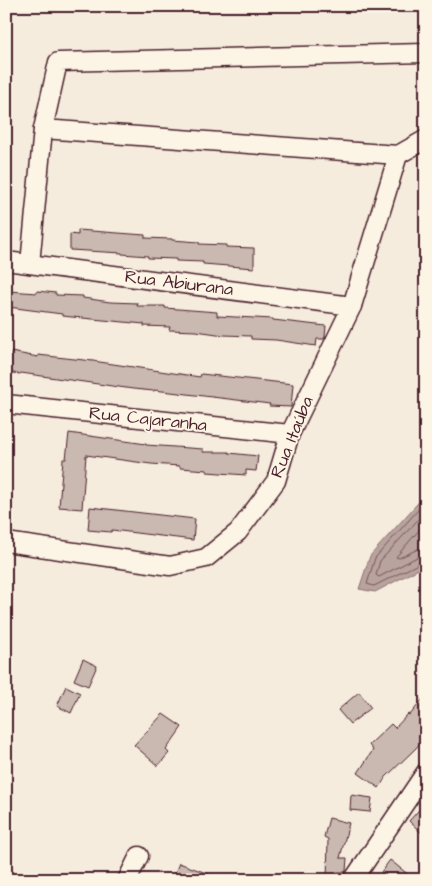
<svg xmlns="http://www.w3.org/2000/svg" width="432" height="886" font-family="'Architects Daughter',sans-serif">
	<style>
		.water { fill: #b8a39e; stroke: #8c6e70 }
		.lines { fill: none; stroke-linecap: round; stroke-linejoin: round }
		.shore { stroke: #765459; stroke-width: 1 }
		.building { fill: #cab9b1; stroke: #4a1f2b }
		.minor-casing { stroke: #4a1f2b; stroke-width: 21 }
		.minor { stroke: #fcf5e5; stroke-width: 18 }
		.labels { text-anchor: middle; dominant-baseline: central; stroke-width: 4; stroke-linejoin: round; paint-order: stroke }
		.street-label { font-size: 18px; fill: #4a1f2b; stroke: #fcf5e5 }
	</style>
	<rect width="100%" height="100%" fill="#f5ecde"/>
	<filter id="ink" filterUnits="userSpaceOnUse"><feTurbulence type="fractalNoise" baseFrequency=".02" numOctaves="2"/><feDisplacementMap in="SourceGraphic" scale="10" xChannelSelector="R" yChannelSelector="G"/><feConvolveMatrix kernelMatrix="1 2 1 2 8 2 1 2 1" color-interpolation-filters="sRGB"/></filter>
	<g filter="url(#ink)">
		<!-- water -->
		<polygon class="water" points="426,494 426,565 375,592 359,589 370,556"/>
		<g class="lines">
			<!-- shore -->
			<g class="shore">
				<polyline points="426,501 375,558 367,584 374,586 422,562 426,561"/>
				<polyline points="426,511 380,561 376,575 379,577 419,556 426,555"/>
				<polyline points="426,522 396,557 399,558 418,549 426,548"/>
			</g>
		</g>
		<!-- building -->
		<g class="building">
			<polygon points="78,230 145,235 145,238 172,239 172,240 199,242 199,244 226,245 226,247 254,248 254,268 203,264 203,262 176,261 176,259 148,258 148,256 122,254 122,253 70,250 70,234 78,235"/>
			<polygon points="9,291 37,293 37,291 56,293 56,295 83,296 83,298 110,302 138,303 137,306 165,306 165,308 217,312 217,316 273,319 273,320 326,326 325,337 324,339 317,339 316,346 276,340 251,339 251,336 224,335 196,331 169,330 170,327 144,326 144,324 62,316 62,314 8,307"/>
			<polygon points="11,352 38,357 38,355 93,361 200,377 201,374 293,384 291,407 269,406 270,404 154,390 154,391 133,389 21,373 20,374 6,372 6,357 10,358"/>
			<polygon points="69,433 146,444 146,445 203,449 203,452 229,452 229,453 258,456 256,471 246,470 246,475 207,472 207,470 180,468 180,466 151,464 86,455 82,509 59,507 63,459 66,459"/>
			<polygon points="90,507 195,519 193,540 112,530 111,532 88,530"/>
			<polygon points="83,659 97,666 88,686 74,680"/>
			<polygon points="66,686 80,693 71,713 57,706"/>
			<polygon points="359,692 371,708 350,724 338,710"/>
			<polygon points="426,695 426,718 421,725 426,730 426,737 415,749 386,777 379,788 358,773 373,750 369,745 391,724 395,728 408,714 410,715"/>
			<polygon points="163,714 182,727 166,750 169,753 158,766 134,745"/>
			<polygon points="351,795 372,798 370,812 350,810"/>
			<polygon points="426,802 426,837 409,821"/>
			<polygon points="329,818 349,823 340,858 347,858 346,871 345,872 337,872 335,880 327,880 328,839 324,837"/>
			<polygon points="390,860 415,880 391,880 381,872"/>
			<polygon points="179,863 220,878 219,880 172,880"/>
		</g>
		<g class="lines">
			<!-- minor casing -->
			<g class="minor-casing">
				<g id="minor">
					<polyline points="43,129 398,155"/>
					<polyline points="6,261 352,306"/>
					<polyline points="30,264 43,129 58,62 425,53"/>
					<polyline points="6,404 290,434"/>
					<polyline points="6,542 170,566 206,558 238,532 276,481 290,434 352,306 398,155 426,139"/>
					<polyline points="127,880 139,856"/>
					<polyline points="353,880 426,772"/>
				</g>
			</g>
			<!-- minor -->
			<use href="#minor" class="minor"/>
		</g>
	</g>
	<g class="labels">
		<!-- street labels -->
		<g class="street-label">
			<text transform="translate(179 283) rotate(7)">Rua Abiurana</text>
			<text transform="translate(148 419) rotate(6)">Rua Cajaranha</text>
			<text transform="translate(292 437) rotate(-68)">Rua Itaúba</text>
		</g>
	</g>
	<!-- margin -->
	<rect width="432" height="886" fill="none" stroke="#fcf5e5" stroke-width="25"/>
	<rect x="12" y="12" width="407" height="861" fill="none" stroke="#4a1f2b" stroke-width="2" filter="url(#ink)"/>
</svg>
